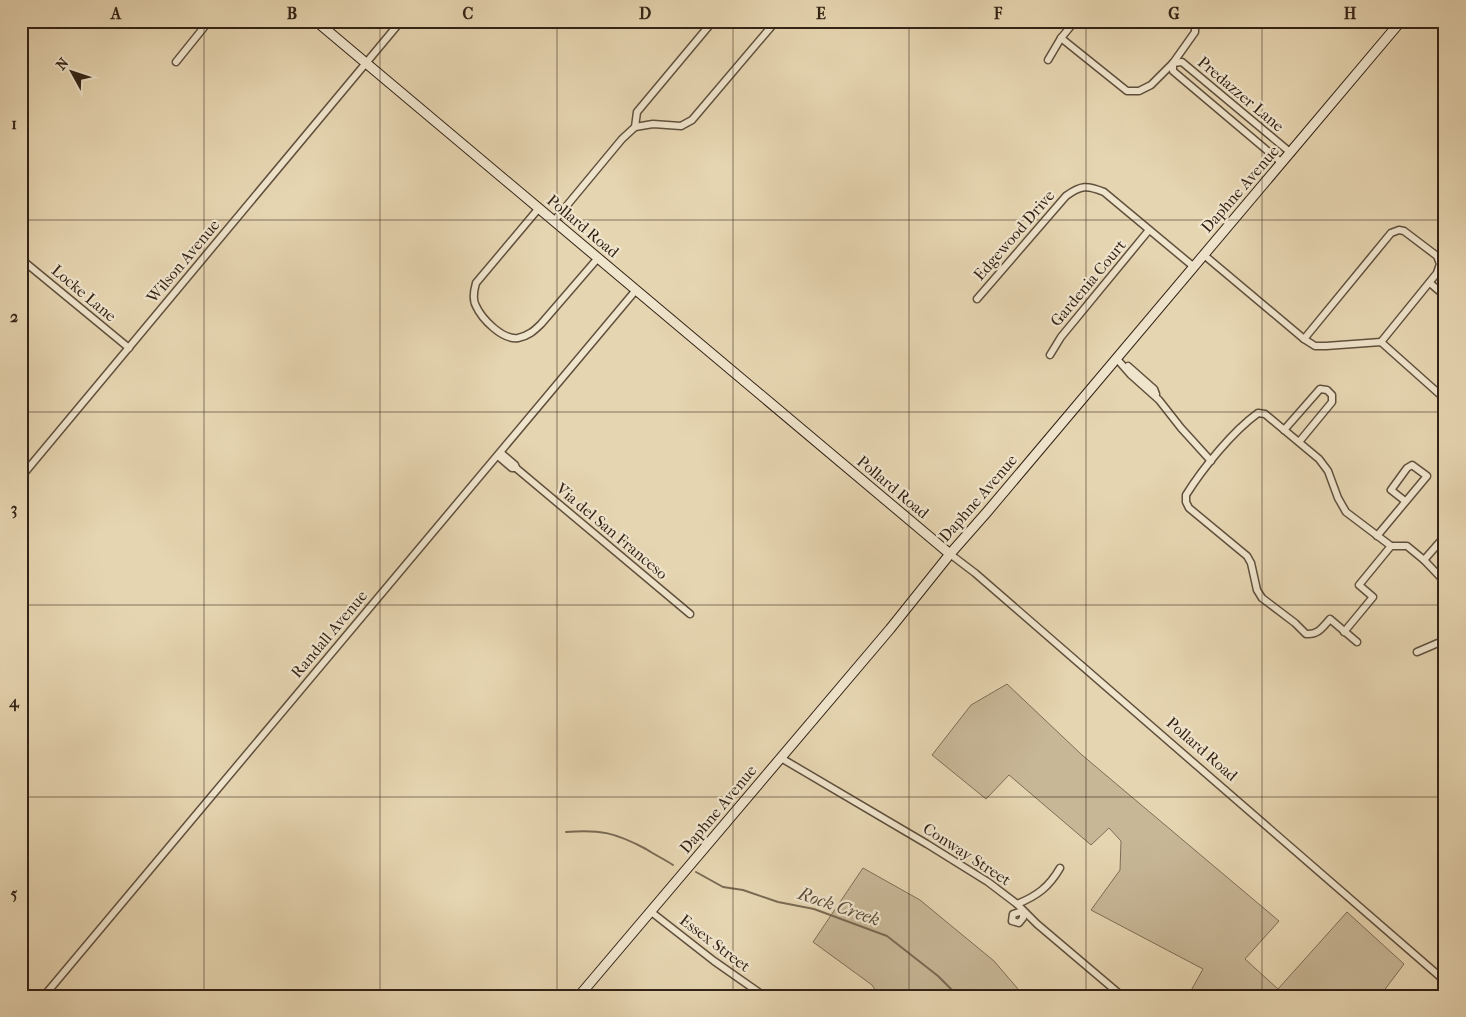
<svg xmlns="http://www.w3.org/2000/svg" width="1466" height="1017" font-family="'IM FELL French Canon',serif">
	<style>
		.green { fill: #c8b797; stroke: #7e6d56 }
		.lines { fill: none; stroke-linecap: round; stroke-linejoin: round }
		.stream { stroke: #7a6953; stroke-width: 2 }
		.street-casing { stroke: #60503d; stroke-width: 9 }
		.secondary-casing { stroke: #332316; stroke-width: 11 }
		.street { stroke: #efe4cc; stroke-width: 6 }
		.secondary { stroke: #efe4cc; stroke-width: 9 }
		.grid { fill: none; stroke: #332316; stroke-width: 1; stroke-opacity: 0.55 }
		.labels { text-anchor: middle; dominant-baseline: central; stroke-width: 4.5; stroke-linejoin: round; paint-order: stroke }
		.street-label { font-size: 16px; fill: #332316; stroke: #efe4cc }
		.water-label { font-size: 18px; font-style: italic; fill: #5c4c3a; stroke: #efe4cc }
		.neatline { fill: none; stroke: #332316; stroke-width: 2 }
		.grid-label { font-size: 16px; text-anchor: middle; font-weight: bold; fill: #332316 }
	</style>
	<rect width="100%" height="100%" fill="#e6d5b1"/>
	<filter id="stains"><feTurbulence type="fractalNoise" baseFrequency=".004" numOctaves="4"/><feColorMatrix values="0 0 0 0 .2 0 0 0 0 .09 0 0 0 0 .02 0 0 0 .5 -.17"/></filter>
	<radialGradient id="worn" r=".72"><stop offset=".6" stop-color="#630" stop-opacity="0"/><stop offset="1" stop-color="#630" stop-opacity=".3"/></radialGradient>
	<!-- green -->
	<g class="green">
		<polygon points="1007,684 1082,755 1279,921 1245,959 1278,989 1347,912 1404,964 1380,996 1188,996 1203,969 1091,910 1120,870 1121,841 1109,828 1091,845 1009,775 986,799 932,755 971,705"/>
		<polygon points="863,868 920,900 994,961 1024,996 879,996 872,985 813,942"/>
	</g>
	<g class="lines">
		<!-- stream -->
		<g class="stream">
			<path d="M566,832c34,-3 50,1 80,17 9,6 18,10 27,16"/>
			<polyline points="696,872 723,887 743,890 778,902 814,909 887,936 938,976 958,996"/>
		</g>
		<!-- street casing -->
		<g class="street-casing">
			<g id="street">
				<polyline points="1061,38 1127,91 1139,91 1151,85 1173,63 1195,32 1195,21"/>
				<polyline points="1048,60 1061,38 1075,21"/>
				<polyline points="176,62 209,21"/>
				<polyline points="635,127 653,124 681,126 692,120 776,21"/>
				<polyline points="1282,163 1173,71 1173,63 1182,62 1291,153"/>
				<path d="M539,208l-63,75c-2,7 -4,16 0,23 6,13 26,34 42,32 10,-2 16,-7 23,-14l57,-66"/>
				<polyline points="554,221 622,139 635,127 637,112 713,21"/>
				<polyline points="1204,255 1304,339 1315,346 1326,346 1381,342 1445,399"/>
				<polyline points="21,259 129,348"/>
				<polyline points="1430,283 1445,296"/>
				<path d="M977,299l89,-103c15,-11 21,-11 38,-4l90,75"/>
				<polyline points="1304,339 1391,233 1399,230 1404,231 1437,256 1440,264 1437,273 1381,342"/>
				<polyline points="1050,355 1061,337 1149,230"/>
				<polyline points="1117,359 1131,375 1159,400 1181,428 1211,461"/>
				<polyline points="1128,366 1154,389 1156,394"/>
				<polyline points="1284,430 1320,389 1327,390 1332,395 1332,402 1299,442"/>
				<polyline points="501,453 515,465 516,468 690,614"/>
				<polyline points="498,456 512,468 516,468"/>
				<polyline points="21,477 401,21"/>
				<polyline points="1377,536 1427,476 1412,465 1407,468 1391,490 1405,501"/>
				<polyline points="950,554 975,573 1445,981"/>
				<polyline points="1424,560 1445,536"/>
				<polyline points="1439,575 1445,568"/>
				<polyline points="1344,632 1373,597 1359,585 1391,546 1407,546 1424,560 1445,582"/>
				<path d="M1357,642l-27,-23c-8,9 -12,16 -24,15l-11,-11 -33,-25 -5,-8 -6,-27 -4,-7 -58,-48 -3,-6v-7c17,-27 46,-63 72,-82l7,1 54,45 9,12 10,27 8,14 45,34"/>
				<polyline points="1417,652 1445,640"/>
				<polyline points="781,758 927,844 988,882 1017,904 1037,924 1122,996"/>
				<path d="M1017,904c20,-8 32,-17 43,-36"/>
				<polyline points="650,911 714,961 764,996"/>
				<polygon points="1023,911 1023,918 1019,923 1012,921 1013,914"/>
				<polyline points="44,996 636,290"/>
			</g>
		</g>
		<!-- secondary casing -->
		<g class="secondary-casing">
			<g id="secondary">
				<polyline points="316,21 950,554"/>
				<polyline points="579,996 890,629 950,554 987,512 1401,21"/>
			</g>
		</g>
		<!-- street -->
		<use href="#street" class="street"/>
		<!-- secondary -->
		<use href="#secondary" class="secondary"/>
	</g>
	<!-- grid -->
	<path class="grid" d="M204,21v975M380,21v975M557,21v975M733,21v975M909,21v975M1086,21v975M1262,21v975M21,220h1424M21,412h1424M21,605h1424M21,797h1424"/>
	<g class="labels">
		<!-- street labels -->
		<g class="street-label">
			<text transform="translate(1241 94) rotate(40)">Predazzer Lane</text>
			<text transform="translate(1240 189) rotate(-49)">Daphne Avenue</text>
			<text transform="translate(583 226) rotate(40)">Pollard Road</text>
			<text transform="translate(1014 235) rotate(-49)">Edgewood Drive</text>
			<text transform="translate(183 261) rotate(-50)">Wilson Avenue</text>
			<text transform="translate(1088 283) rotate(-50)">Gardenia Court</text>
			<text transform="translate(84 293) rotate(40)">Locke Lane</text>
			<text transform="translate(893 487) rotate(40)">Pollard Road</text>
			<text transform="translate(978 498) rotate(-49)">Daphne Avenue</text>
			<text transform="translate(612 531) rotate(40)">Via del San Franceso</text>
			<text transform="translate(329 634) rotate(-50)">Randall Avenue</text>
			<text transform="translate(1202 749) rotate(41)">Pollard Road</text>
			<text transform="translate(718 809) rotate(-50)">Daphne Avenue</text>
			<text transform="translate(967 854) rotate(33)">Conway Street</text>
			<text transform="translate(715 943) rotate(37)">Essex Street</text>
		</g>
		<!-- water labels -->
		<g class="water-label">
			<text transform="translate(839 907) rotate(19)">Rock Creek</text>
		</g>
	</g>
	<!-- margin -->
	<rect width="1466" height="1017" fill="none" stroke="#e6d5b1" stroke-width="55"/>
	<!-- north arrow -->
	<g transform="translate(72 72) rotate(310)" stroke="#efe4cc" stroke-width="4" paint-order="stroke">
	<path d="M0-4L9 19L0 12L-9 19Z" fill="#332316"/>
	<text y="-8" font-size="14" font-weight="bold" text-anchor="middle" fill="#332316">N</text>
	</g>
	<rect x="28" y="28" width="1410" height="962" class="neatline"/>
	<g class="grid-label">
		<text x="116" y="19">A</text>
		<text x="292" y="19">B</text>
		<text x="468" y="19">C</text>
		<text x="645" y="19">D</text>
		<text x="821" y="19">E</text>
		<text x="998" y="19">F</text>
		<text x="1174" y="19">G</text>
		<text x="1350" y="19">H</text>
		<text x="14" y="129">1</text>
		<text x="14" y="322">2</text>
		<text x="14" y="514">3</text>
		<text x="14" y="707">4</text>
		<text x="14" y="899">5</text>
	</g>
	<rect width="100%" height="100%" filter="url(#stains)"/>
	<rect width="100%" height="100%" fill="url(#worn)"/>
</svg>
